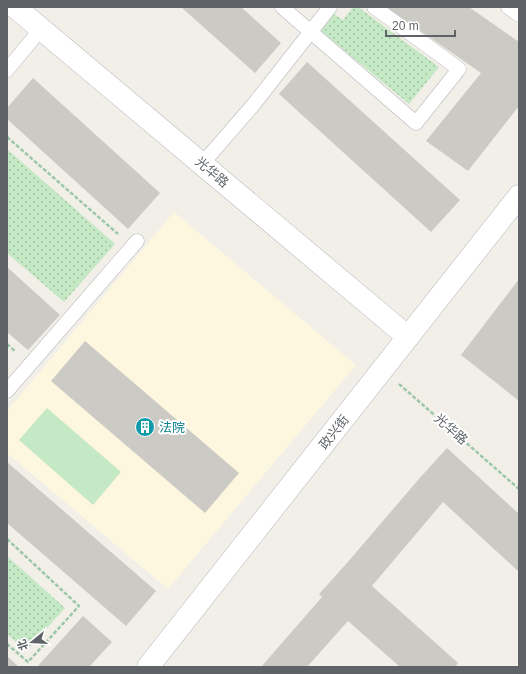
<svg xmlns="http://www.w3.org/2000/svg" width="526" height="674" font-family="Helvetica,'Noto Sans SC',sans-serif">
	<style>
		.commercial { fill: #fef7e0 }
		.green { fill: url(#green-dots) }
		.pitch { fill: #c5e8c5 }
		.building { fill: #cccac5 }
		.lines { fill: none; stroke-linecap: round; stroke-linejoin: round }
		.service-casing { stroke: #b5b8bc; stroke-width: 15 }
		.minor-casing { stroke: #b5b8bc; stroke-width: 23 }
		.tertiary-casing { stroke: #b5b8bc; stroke-width: 23 }
		.path { stroke: #9cc7a9; stroke-width: 2.5; stroke-dasharray: 4 2; stroke-linecap: butt }
		.service { stroke: #fff; stroke-width: 14 }
		.minor { stroke: #fff; stroke-width: 22 }
		.tertiary { stroke: #fff; stroke-width: 22 }
		.labels { text-anchor: middle; dominant-baseline: central; stroke-width: 4; stroke-linejoin: round; paint-order: stroke }
		.street-label { font-size: 13px; fill: #5f6368; stroke: #fff }
		.culture-label { font-size: 13px; fill: #0d838f; stroke: #fff; text-anchor: start }
	</style>
	<defs>
		<pattern id="green-dots" width="8" height="8" patternUnits="userSpaceOnUse"><rect width="8" height="8" fill="#c5e8c5"/><path d="M2 2h.1M6 6h.1" fill="none" stroke="#a3c0a4" stroke-width="1.8" stroke-linecap="round"/></pattern>
	</defs>
	<rect width="100%" height="100%" fill="#f1efe8"/>
	<!-- commercial -->
	<polygon class="commercial" points="174,212 356,365 168,589 7,453 7,411"/>
	<!-- green -->
	<g class="green">
		<polygon points="353,7 358,7 439,67 409,104 321,31 334,14 343,20"/>
		<polygon points="7,149 115,244 64,302 7,253"/>
		<polygon points="7,556 65,608 26,651 7,634"/>
	</g>
	<!-- pitch -->
	<polygon class="pitch" points="47,408 121,472 93,505 19,440"/>
	<!-- building -->
	<g class="building">
		<polygon points="181,7 241,7 281,43 255,73"/>
		<polygon points="386,7 469,7 519,42 519,106 468,171 426,141 481,73"/>
		<polygon points="307,62 460,200 431,232 279,94"/>
		<polygon points="33,78 160,193 128,229 7,119 7,108"/>
		<polygon points="7,267 60,315 28,350 7,332"/>
		<polygon points="519,279 519,338 518,340 519,341 519,401 461,355"/>
		<polygon points="85,341 239,473 205,513 51,381"/>
		<polygon points="447,448 519,514 519,572 443,502 372,586 458,663 455,667 400,667 348,621 307,667 261,667 322,597 319,594 347,563 418,480"/>
		<polygon points="7,462 156,591 126,626 7,523"/>
		<polygon points="83,616 112,642 89,667 37,667"/>
		<polygon points="7,656 19,667 7,667"/>
	</g>
	<g class="lines">
		<!-- service casing -->
		<g class="service-casing">
			<g id="service">
				<polyline points="282,7 416,123 459,69 374,7"/>
				<polyline points="508,7 519,15"/>
				<polyline points="7,70 41,29"/>
				<polyline points="202,164 254,104 330,7"/>
				<polyline points="7,391 137,241"/>
			</g>
		</g>
		<!-- minor casing -->
		<g class="minor-casing">
			<polyline id="minor" points="15,7 408,337"/>
		</g>
		<!-- tertiary casing -->
		<g class="tertiary-casing">
			<polyline id="tertiary" points="148,667 519,196"/>
		</g>
		<!-- path -->
		<g class="path">
			<polyline points="7,137 118,234"/>
			<polyline points="7,344 16,352"/>
			<polyline points="399,384 519,489"/>
			<polyline points="7,539 79,606 28,662 7,644"/>
		</g>
		<!-- service -->
		<use href="#service" class="service"/>
		<!-- minor -->
		<use href="#minor" class="minor"/>
		<!-- tertiary -->
		<use href="#tertiary" class="tertiary"/>
	</g>
	<!-- icons -->
	<defs>
		<g id="building-disc" transform="scale(1)"><circle r="9.5" fill="#0f9aa8" stroke="#fff"/><path d="M-4-6H4V6H1V3H-1V6H-4ZM-2.5-4.3h1.7v1.8h-1.7ZM.8-4.3h1.7v1.8H.8ZM-2.5-1h1.7V.8h-1.7ZM.8-1h1.7V.8H.8Z" fill="#fff"/></g>
	</defs>
	<g fill-rule="evenodd">
		<use href="#building-disc" x="145" y="427"/>
	</g>
	<g class="labels">
		<!-- street labels -->
		<g class="street-label">
			<text transform="translate(212 172) rotate(40)">光华路</text>
			<text transform="translate(451 429) rotate(41)">光华路</text>
			<text transform="translate(334 432) rotate(-52)">政兴街</text>
		</g>
		<!-- culture labels -->
		<g class="culture-label">
			<text x="159" y="427">法院</text>
		</g>
	</g>
	<!-- border -->
	<rect width="526" height="674" fill="none" stroke="#5f6368" stroke-width="16"/>
	<!-- north arrow -->
	<g transform="translate(32 642) rotate(252)" stroke="#ffffff" stroke-width="3" paint-order="stroke">
	<path d="M0-3L7 15L0 10L-7 15Z" fill="#5f6368"/>
	<text y="-6" font-size="11" font-weight="bold" text-anchor="middle" fill="#5f6368">北</text>
	</g>
	<!-- scale -->
	<path d="M386 30v6h69v-6" fill="none" stroke="#5f6368" stroke-width="2"/>
	<text x="392" y="30" font-size="12" fill="#5f6368" stroke="#ffffff" stroke-width="3" paint-order="stroke">20 m</text>
</svg>
